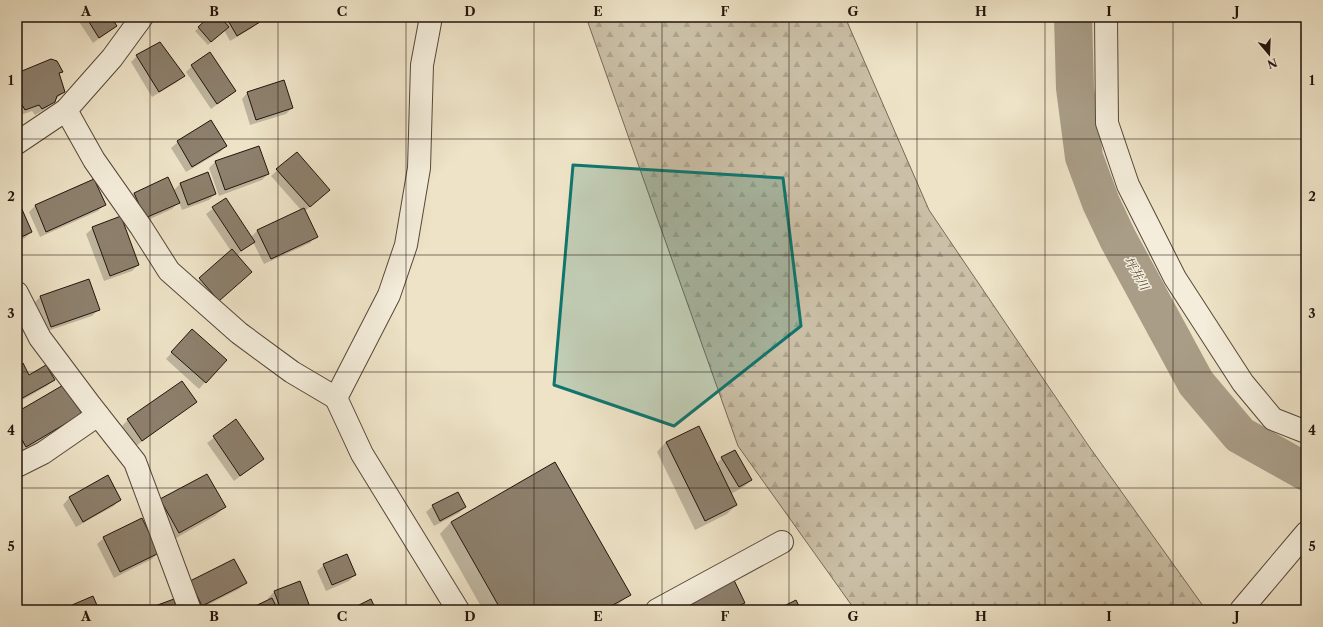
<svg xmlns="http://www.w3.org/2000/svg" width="1323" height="627" font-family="'Libre Caslon Text','Noto Serif JP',serif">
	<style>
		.forest { fill: url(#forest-firs); stroke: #776a59 }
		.shadow { fill: #0003 }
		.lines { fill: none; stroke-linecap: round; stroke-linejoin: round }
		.river { stroke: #a99d87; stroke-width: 38 }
		.building { fill: #8d806d; stroke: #23140b }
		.minor-casing { stroke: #56483a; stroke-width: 24 }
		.tertiary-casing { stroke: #56483a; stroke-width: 24 }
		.minor { stroke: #f4eddb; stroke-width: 22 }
		.tertiary { stroke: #f4eddb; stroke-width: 22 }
		.marked { fill: #0f766e; fill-opacity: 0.2; stroke: #0f766e; stroke-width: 3; stroke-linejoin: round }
		.grid { fill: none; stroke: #23140b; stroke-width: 1; stroke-opacity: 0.55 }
		.labels { text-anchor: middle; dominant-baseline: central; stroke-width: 3; stroke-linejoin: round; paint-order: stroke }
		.water-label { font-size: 12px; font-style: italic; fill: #594b3d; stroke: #f4eddb }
		.neatline { fill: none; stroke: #23140b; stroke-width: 1.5 }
		.grid-label { font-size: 13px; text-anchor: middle; font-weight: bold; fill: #23140b }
	</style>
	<defs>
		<pattern id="forest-firs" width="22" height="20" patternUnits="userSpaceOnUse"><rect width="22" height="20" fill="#cbc0a7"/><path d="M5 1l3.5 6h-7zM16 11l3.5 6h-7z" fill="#aea48e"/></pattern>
	</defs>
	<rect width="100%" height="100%" fill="#eee3c7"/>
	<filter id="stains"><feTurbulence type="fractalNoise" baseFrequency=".005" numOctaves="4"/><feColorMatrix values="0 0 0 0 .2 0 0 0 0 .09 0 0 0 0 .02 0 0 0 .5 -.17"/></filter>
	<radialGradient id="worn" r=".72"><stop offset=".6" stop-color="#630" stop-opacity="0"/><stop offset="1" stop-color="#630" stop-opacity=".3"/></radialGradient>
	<!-- forest -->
	<polygon class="forest" points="586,17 845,17 929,210 1088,445 1206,610 855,610 738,446"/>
	<!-- shadow -->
	<g class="shadow">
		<polygon points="76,17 110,17 116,26 93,43"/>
		<polygon points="211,17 256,17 258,22 252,28 230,41 224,30 208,45 195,31"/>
		<polygon points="137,56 183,76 177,82 152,97 131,62"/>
		<polygon points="192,66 235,91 211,109 186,72"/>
		<polygon points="62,71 58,75 64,92 47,108 35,115 32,111 18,116 17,74"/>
		<polygon points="248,92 292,108 286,114 250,125 242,99"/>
		<polygon points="178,142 226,146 220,152 186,172 171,148"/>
		<polygon points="296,153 322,196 304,212 316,236 310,243 264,264 253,242 236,256 251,272 212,306 194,285 231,251 206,214 226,199 251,237 257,231 301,210 271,176"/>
		<polygon points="215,162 268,174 262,180 219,196 209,168"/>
		<polygon points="94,181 104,205 98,211 40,237 29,212 35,206"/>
		<polygon points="180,184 215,194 209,200 182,210 179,202 172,209 139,224 128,200 134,193 173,191"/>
		<polygon points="17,200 31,232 25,238 17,242"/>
		<polygon points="93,228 138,265 132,271 104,281 86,234"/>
		<polygon points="40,297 98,310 92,316 44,332 34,303"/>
		<polygon points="186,337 225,360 199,389 166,359"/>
		<polygon points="17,368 29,376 54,380 47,386 17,403"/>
		<polygon points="64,385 72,423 17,455 17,413"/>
		<polygon points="196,402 136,446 122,426 128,420"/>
		<polygon points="236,421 263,459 234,481 207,443"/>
		<polygon points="666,442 716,464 722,458 751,480 745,486 731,494 736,505 727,514 695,530 657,452"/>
		<polygon points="108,477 120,499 114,506 76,527 63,505 69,498"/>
		<polygon points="161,500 225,507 215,516 169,542"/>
		<polygon points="433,506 465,507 459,513 434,526 426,512"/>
		<polygon points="451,522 630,594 612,610 483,610 440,534"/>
		<polygon points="104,538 158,553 152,559 114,578 97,544"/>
		<polygon points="324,565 355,575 349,581 326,591 317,571"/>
		<polygon points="245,583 239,589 198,610 184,588"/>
		<polygon points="274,592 309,607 305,610 250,610 269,601 268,598"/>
		<polygon points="744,603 735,610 683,610 680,605"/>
		<polygon points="72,605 98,610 68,610"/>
	</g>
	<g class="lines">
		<!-- river -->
		<polyline class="river" points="1073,17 1075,88 1084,157 1101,203 1118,239 1196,383 1240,435 1306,472"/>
	</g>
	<!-- building -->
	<g class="building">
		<polygon points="86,17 111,17 117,26 99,38"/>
		<polygon points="209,17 220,17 229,27 211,42 198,27"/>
		<polygon points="226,17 257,17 260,22 237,36"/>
		<polygon points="160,42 185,76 159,92 136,55"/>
		<polygon points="210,52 236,91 217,104 191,65"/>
		<polygon points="51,59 57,61 63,72 59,73 65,92 57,96 55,102 42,109 39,105 25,110 17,96 17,73"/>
		<polygon points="284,80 293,108 256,120 247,92"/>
		<polygon points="211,120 227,146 192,167 177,141"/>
		<polygon points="259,146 269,174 225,190 215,161"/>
		<polygon points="297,152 330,190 310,207 276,169"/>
		<polygon points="208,172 216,194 188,205 180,183"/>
		<polygon points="168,177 180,203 145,218 134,193"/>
		<polygon points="94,179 106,205 46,232 35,205"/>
		<polygon points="17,198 32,232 17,239"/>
		<polygon points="226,198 255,242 241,251 212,207"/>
		<polygon points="304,208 318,237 271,259 257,230"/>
		<polygon points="121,216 139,265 110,276 92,227"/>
		<polygon points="232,249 252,272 219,301 199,278"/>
		<polygon points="89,279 100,310 51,327 40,296"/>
		<polygon points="192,329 227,360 206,383 171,352"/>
		<polygon points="23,363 29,375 46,365 55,380 17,401 17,366"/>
		<polygon points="182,381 197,402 142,441 127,419"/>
		<polygon points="65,384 82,414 26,447 21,438 17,441 17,412"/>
		<polygon points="236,419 264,459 240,476 213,436"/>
		<polygon points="699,426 737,505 705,521 666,442"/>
		<polygon points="735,450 752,480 739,487 721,457"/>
		<polygon points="555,462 631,595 604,610 501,610 451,522"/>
		<polygon points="207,474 226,507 179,533 160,499"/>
		<polygon points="108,475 121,500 83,522 69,497"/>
		<polygon points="458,492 466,507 440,521 432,505"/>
		<polygon points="142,518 159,553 120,572 103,537"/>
		<polygon points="347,554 356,575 332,585 323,564"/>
		<polygon points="234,559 247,583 202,606 190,581"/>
		<polygon points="732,576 745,603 729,610 692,610 686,598"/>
		<polygon points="300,581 310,607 302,610 281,610 274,591"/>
		<polygon points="93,596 99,610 74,610 72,605"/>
		<polygon points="272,598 278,610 249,610 249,609"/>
		<polygon points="174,599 177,610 144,610"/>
		<polygon points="371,599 376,610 349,610"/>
		<polygon points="796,600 801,610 776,610"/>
	</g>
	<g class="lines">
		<!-- minor casing -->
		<g class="minor-casing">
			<g id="minor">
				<polyline points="1106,17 1107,123 1128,185 1175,278 1243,383 1273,419 1306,432"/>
				<polyline points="66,110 94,160 141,227 169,271 239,333 292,372 336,398"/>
				<polyline points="17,143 66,110 112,58 142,17"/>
				<polyline points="17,293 40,338 91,406 135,462 190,610"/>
				<polyline points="17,466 43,453 98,415"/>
				<polyline points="657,610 782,542"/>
				<polyline points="1241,610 1306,533"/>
			</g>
		</g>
		<!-- tertiary casing -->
		<g class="tertiary-casing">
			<polyline id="tertiary" points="431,17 422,65 419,168 406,245 389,295 336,398 362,454 458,610"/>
		</g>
		<!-- minor -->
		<use href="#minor" class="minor"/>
		<!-- tertiary -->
		<use href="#tertiary" class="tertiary"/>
	</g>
	<!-- marked area -->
	<path class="marked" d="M573,165l210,13 18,148 -127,100 -120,-41z"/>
	<!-- grid -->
	<path class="grid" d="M150,17v593M278,17v593M406,17v593M534,17v593M662,17v593M789,17v593M917,17v593M1045,17v593M1173,17v593M17,139h1289M17,255h1289M17,372h1289M17,488h1289"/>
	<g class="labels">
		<!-- water labels -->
		<g class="water-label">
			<text transform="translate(1137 273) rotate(61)">坪井川</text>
		</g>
	</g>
	<!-- margin -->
	<rect width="1323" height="627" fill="none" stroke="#eee3c7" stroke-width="44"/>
	<!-- north arrow -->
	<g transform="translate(1269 54) rotate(161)" stroke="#f4eddb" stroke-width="3" paint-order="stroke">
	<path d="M0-3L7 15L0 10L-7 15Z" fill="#23140b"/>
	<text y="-6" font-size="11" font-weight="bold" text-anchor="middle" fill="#23140b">N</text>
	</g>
	<rect x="22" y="22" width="1279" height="583" class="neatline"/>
	<g class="grid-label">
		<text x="86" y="16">A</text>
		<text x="214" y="16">B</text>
		<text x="342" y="16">C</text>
		<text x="470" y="16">D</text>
		<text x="598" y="16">E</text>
		<text x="725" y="16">F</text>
		<text x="853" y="16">G</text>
		<text x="981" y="16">H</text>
		<text x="1109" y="16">I</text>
		<text x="1237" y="16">J</text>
		<text x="11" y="85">1</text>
		<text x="1312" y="85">1</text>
		<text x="11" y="201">2</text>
		<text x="1312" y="201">2</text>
		<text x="11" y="318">3</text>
		<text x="1312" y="318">3</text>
		<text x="11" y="435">4</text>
		<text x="1312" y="435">4</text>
		<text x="11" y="551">5</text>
		<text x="1312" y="551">5</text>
		<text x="86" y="621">A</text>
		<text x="214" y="621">B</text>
		<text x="342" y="621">C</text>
		<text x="470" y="621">D</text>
		<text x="598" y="621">E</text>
		<text x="725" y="621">F</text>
		<text x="853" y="621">G</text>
		<text x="981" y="621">H</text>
		<text x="1109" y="621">I</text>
		<text x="1237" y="621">J</text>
	</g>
	<rect width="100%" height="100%" filter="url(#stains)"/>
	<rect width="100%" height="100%" fill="url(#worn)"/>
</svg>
